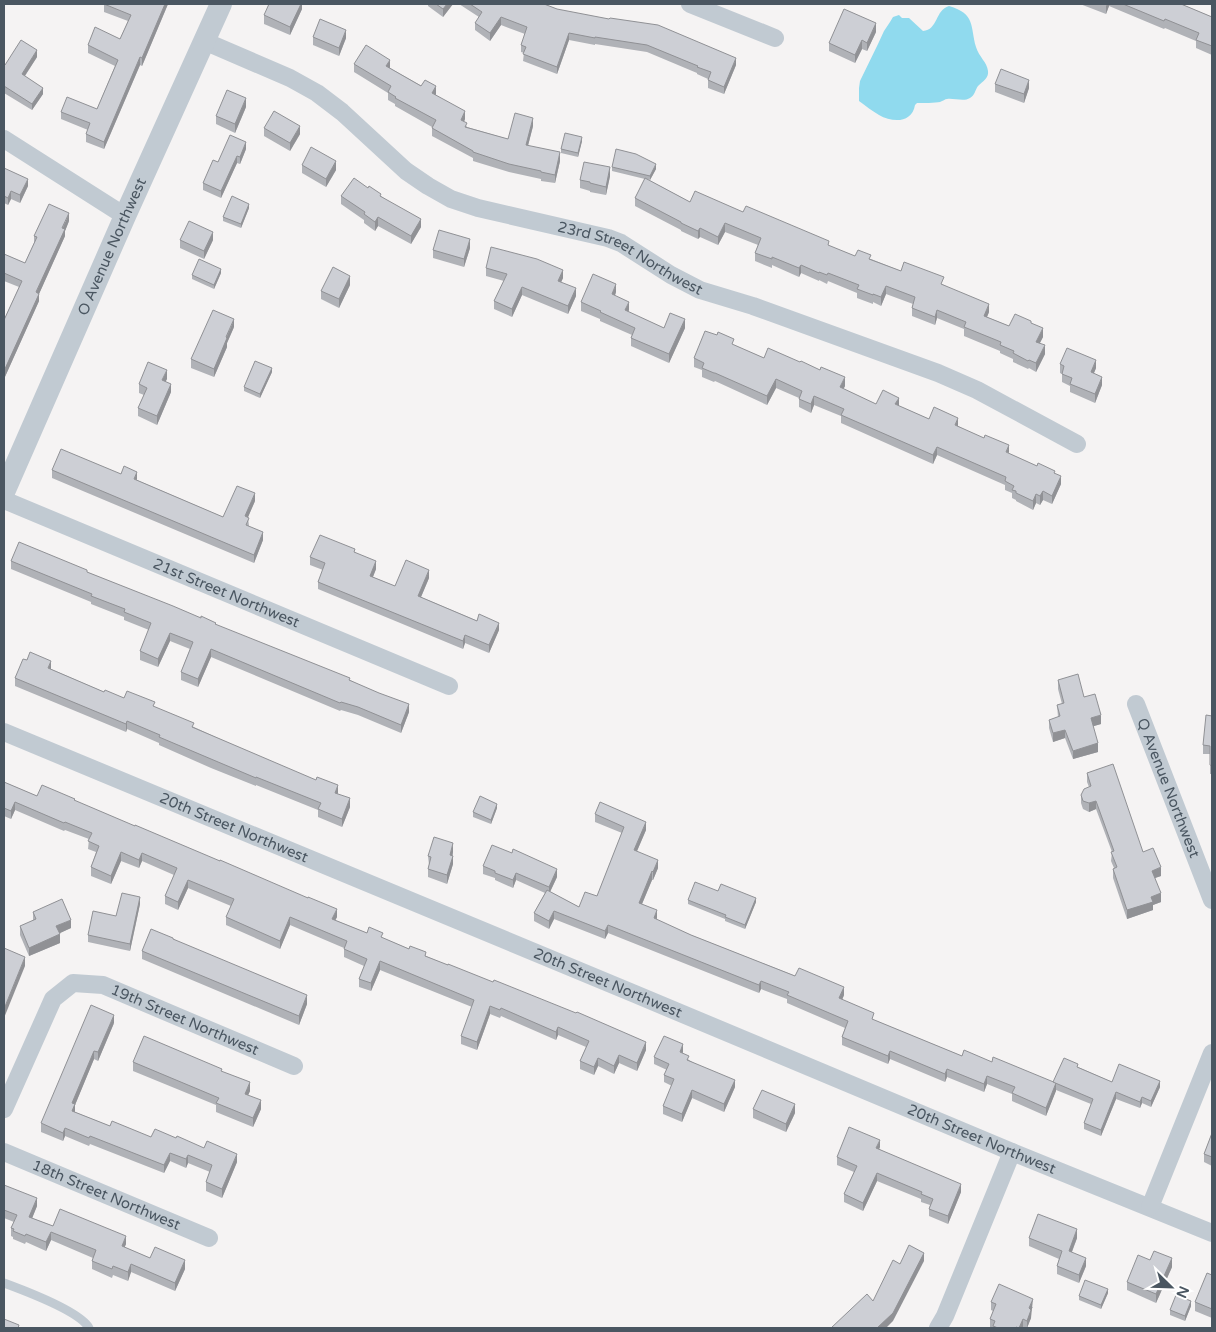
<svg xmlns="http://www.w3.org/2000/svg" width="1216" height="1332" font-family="'Varela Round',sans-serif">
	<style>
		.water { fill: #90daee }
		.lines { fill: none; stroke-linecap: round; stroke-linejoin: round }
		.service { stroke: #c1cad2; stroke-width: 9 }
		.minor { stroke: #c1cad2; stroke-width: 18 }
		.tertiary { stroke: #c1cad2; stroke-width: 22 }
		.wall { fill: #b0b2b7 }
		.shaded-wall { fill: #909195 }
		.building { fill: #cdcfd5; stroke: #909195 }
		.labels { text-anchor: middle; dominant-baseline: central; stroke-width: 5; stroke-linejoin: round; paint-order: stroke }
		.street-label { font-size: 15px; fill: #4a5661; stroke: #fff }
	</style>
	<rect width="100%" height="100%" fill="#f5f3f3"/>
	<!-- water -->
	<path class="water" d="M949,6c27,8 21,20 27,41 3,10 11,15 12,24 1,7 -5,10 -10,15 -3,4 -3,9 -8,12 -6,4 -16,0 -23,1 -2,0 -4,2 -7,3 -4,1 -18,1 -23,1l-2,2c-3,18 -22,18 -36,10 -7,-4 -13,-9 -20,-14v-13l1,-7 18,-37 6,-13 6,-9 3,-5 6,-2 3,3h7l14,13c15,-1 12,-21 26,-25z"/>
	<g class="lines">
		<!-- service -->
		<path class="service" d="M4,1283c19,7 76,28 85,45"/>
		<!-- minor -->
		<g class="minor">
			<polyline points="690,4 775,38"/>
			<path id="s1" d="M204,41l86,37 27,15 25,19 64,59 22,15 23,13 27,9 130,30 13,5 50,32 29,15 53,16 185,67 39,17 100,54"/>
			<polyline points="4,139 125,216"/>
			<path id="s2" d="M4,500l445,186"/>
			<path id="s3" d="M1136,704l76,196"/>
			<path id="s4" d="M4,732l631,262 377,158 200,81"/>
			<path id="s5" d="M4,1109l49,-110 20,-16 30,2 191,81"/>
			<path id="s6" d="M4,1152l205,86"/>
			<polyline points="1150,1207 1212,1053"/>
			<polyline points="938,1328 945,1316 1012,1152"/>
		</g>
		<!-- tertiary -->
		<path class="tertiary" id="s7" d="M4,492l121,-276 96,-212"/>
	</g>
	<!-- wall -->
	<g class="wall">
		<polygon points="104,4 168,4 142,66 140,65 104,149 86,142 86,134 88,130 61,119 61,112 97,109 115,66 88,53 88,45 120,39 128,21 104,12"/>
		<polygon points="302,4 302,9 290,35 264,24 264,15"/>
		<polygon points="428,4 453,4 443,17 428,6"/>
		<polygon points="459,4 544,4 557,9 736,65 724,94 708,88 708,79 697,74 697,73 647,52 595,44 595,45 569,40 557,74 523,61 524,53 521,52 521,45 525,34 501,25 490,41 475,30 475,23 479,17"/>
		<polygon points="1080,4 1181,4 1212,17 1212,55 1196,48 1196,41 1165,28 1164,29 1109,6 1106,14"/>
		<polygon points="876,32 867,51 862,49 855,63 829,51 829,43"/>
		<polygon points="313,37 346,38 339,56 313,45"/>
		<polygon points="37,57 25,76 43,94 32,110 4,93 4,65 5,65"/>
		<polygon points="354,64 390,68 436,94 436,95 465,119 464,122 467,127 508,139 533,126 528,146 560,161 555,183 541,181 541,179 509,172 473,161 473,158 432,136 432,127 395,106 395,104 388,100 388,93 354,72"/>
		<polygon points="995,84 1029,88 1024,103 995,92"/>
		<polygon points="246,107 235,133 216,124 216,116"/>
		<polygon points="264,128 300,134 290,151 264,136"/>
		<polygon points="582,141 578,157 561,153 561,149"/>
		<polygon points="246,149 240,164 237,163 221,198 203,190 203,183 218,162"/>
		<polygon points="302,165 336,170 326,187 302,173"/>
		<polygon points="612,167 656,169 650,180 647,179 690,202 743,212 855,256 871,259 901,271 944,285 989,312 987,317 1009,326 1031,323 1043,337 1040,343 1045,354 1036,372 1029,368 1028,369 1013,362 1013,359 1000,353 1000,351 964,336 964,329 937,318 935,325 912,316 912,308 913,304 886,294 881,306 873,302 873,304 857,298 857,293 828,281 827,284 819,280 819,281 801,273 799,277 772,265 772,268 755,261 755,253 758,245 725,232 718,245 700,237 698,239 681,231 681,230 635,206 635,198 645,179 612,171"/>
		<polygon points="4,168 28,186 20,203 11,199 8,205 4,203"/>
		<polygon points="610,176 606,195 590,192 590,191 580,188 580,180"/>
		<polygon points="341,196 381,196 421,227 411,244 378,226 375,231 364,223 364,220 341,204"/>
		<polygon points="249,208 241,228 223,221 223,217"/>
		<polygon points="69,221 65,231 65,236 39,294 39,301 4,379 4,320 19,287 4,281 4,254 25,263 34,243 34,236"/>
		<polygon points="180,240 213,240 204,259 180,248"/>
		<polygon points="470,248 464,267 433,258 433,250"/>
		<polygon points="486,268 563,278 561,282 576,296 568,314 522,295 512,317 494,309 494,301 504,281 486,276"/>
		<polygon points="221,273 214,289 192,279 192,275"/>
		<polygon points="350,285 339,308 321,299 321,291"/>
		<polygon points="616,292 615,296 629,310 628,312 664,328 685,328 669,363 631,346 631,338 632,335 600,321 600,319 581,311 581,302"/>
		<polygon points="234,327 227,343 227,347 214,377 191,368 191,359"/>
		<polygon points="734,345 764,358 845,386 843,389 876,404 899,406 929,419 958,426 1009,454 1037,466 1055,473 1061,484 1052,504 1043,500 1040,505 1036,503 1033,510 1016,501 1016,500 1012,498 1012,493 1005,490 1005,485 937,455 933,464 841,423 841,416 814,405 811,413 799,407 799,398 776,388 767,405 715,381 714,382 702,377 702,370 694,367 694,358"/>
		<polygon points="1060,364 1096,368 1094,373 1102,385 1095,403 1070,392 1070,386 1062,382 1062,374 1060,373"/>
		<polygon points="272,372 260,398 244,391 244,387"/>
		<polygon points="167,379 165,381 171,392 157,425 138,416 138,408 144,395 139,393 139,384"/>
		<polygon points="52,470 121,474 137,480 223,517 255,501 248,517 249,526 263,540 254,563 52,478"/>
		<polygon points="355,552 376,569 373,577 395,586 429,578 421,597 499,630 489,653 465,643 463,649 318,589 318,582 323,570 310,565 310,557"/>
		<polygon points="11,561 87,572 350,680 409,712 401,733 358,715 341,710 340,711 211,657 198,687 181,680 181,672 190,649 170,641 158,667 140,660 140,651 149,630 124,620 124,617 91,604 91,602 11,569"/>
		<polygon points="27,660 51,669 104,692 124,698 155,707 194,727 338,794 350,807 342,827 318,817 318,810 256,785 256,786 211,768 159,745 159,743 127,729 126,732 15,686 15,678"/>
		<polygon points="1058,680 1084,697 1101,724 1093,726 1098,752 1073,759 1065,738 1053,742 1049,728 1049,720 1058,717 1057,705 1062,704 1058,689"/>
		<polygon points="1212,716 1212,774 1210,774 1210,754 1203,754 1203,745"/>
		<polygon points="1087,773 1143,852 1161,876 1155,878 1161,902 1153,905 1153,910 1127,919 1113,878 1113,869 1114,868 1111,861 1112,852 1096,809 1089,812 1083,809 1081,803 1081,795 1089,787 1087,782"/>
		<polygon points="4,782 37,796 75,801 337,917 335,920 367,933 383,938 426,956 646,1050 637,1071 619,1063 614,1074 598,1066 594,1075 580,1069 580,1061 586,1047 558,1035 556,1040 501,1016 500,1018 490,1014 477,1050 461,1044 461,1036 472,1007 380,970 371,991 359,987 359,979 364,966 344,957 344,948 290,925 280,949 226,925 226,917 231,906 188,888 178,910 165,904 165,896 174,875 142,861 139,868 121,861 111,884 91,876 91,867 96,852 88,849 89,839 65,830 64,831 15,810 11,819 4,816"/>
		<polygon points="497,808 491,824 473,817 473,812"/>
		<polygon points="595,814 646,830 637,851 658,868 653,880 652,880 642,904 657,918 656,920 691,935 844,995 842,1000 874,1020 962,1056 992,1062 1053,1082 1078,1067 1112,1082 1160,1087 1151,1107 1142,1103 1140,1108 1116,1099 1101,1136 1084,1129 1084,1123 1091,1104 1056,1090 1046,1116 1012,1101 1012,1094 987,1084 984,1092 947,1077 945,1082 890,1059 888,1064 842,1045 842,1037 845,1028 787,1003 787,999 761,989 759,993 608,933 605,939 554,919 549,929 534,921 534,913 545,893 516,880 513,888 495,880 495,878 483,874 483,866 557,877 550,892 579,907 597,896 622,833 595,822"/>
		<polygon points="453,852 453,864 447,884 428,877 428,869 429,865 428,856"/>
		<polygon points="718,891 756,902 745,929 725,921 725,919 688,904 688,900"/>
		<polygon points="140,904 130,951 88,942 88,935 116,916"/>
		<polygon points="33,912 71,928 59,933 60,943 29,956 20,935 20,926 33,921"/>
		<polygon points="173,939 307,1004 299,1025 142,959 142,951"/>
		<polygon points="114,1023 98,1061 94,1059 75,1105 75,1112 110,1126 151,1137 176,1138 237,1162 222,1198 206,1191 206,1182 210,1172 188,1163 186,1168 170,1161 164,1173 90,1144 89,1146 65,1136 63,1141 41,1132 41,1123"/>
		<polygon points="683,1052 682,1053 689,1060 735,1087 724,1112 692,1098 682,1122 663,1114 663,1106 672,1086 664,1082 664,1075 667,1070 654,1064 654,1057"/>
		<polygon points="133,1062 250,1091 248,1095 261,1109 253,1127 216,1112 216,1105 133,1071"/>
		<polygon points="753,1109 795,1113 786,1132 753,1118"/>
		<polygon points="1212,1133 1212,1166 1204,1162 1204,1154"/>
		<polygon points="880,1147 879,1149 961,1192 948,1224 929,1216 929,1209 930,1205 921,1202 921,1199 877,1181 863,1211 844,1202 844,1194 854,1172 837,1165 837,1157"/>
		<polygon points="4,1185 37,1206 32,1218 53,1226 126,1244 124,1247 150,1258 185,1269 175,1291 131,1272 128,1281 113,1275 112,1278 92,1269 92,1261 93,1258 51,1240 46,1251 26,1242 25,1244 13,1239 13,1237 11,1236 11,1228 14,1222 4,1218"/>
		<polygon points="1029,1238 1077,1238 1072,1252 1086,1266 1079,1283 1057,1274 1057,1266 1059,1259 1029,1246"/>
		<polygon points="1150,1260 1172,1267 1156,1303 1127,1290 1127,1282"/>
		<polygon points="1212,1275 1212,1318 1195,1311 1195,1302"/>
		<polygon points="1108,1293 1101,1309 1079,1300 1079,1296"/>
		<polygon points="991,1302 1033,1307 1031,1310 1031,1318 1027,1328 992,1328 990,1327 990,1319 993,1311 991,1310"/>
		<polygon points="1191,1306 1185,1321 1170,1315 1170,1310"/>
	</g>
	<!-- shaded-wall -->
	<g class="shaded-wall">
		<polygon points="165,4 168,4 142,66 142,58"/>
		<polygon points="301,4 302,4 302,9 290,35 290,27"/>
		<polygon points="447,4 453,4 443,17 443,9"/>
		<polygon points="1107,4 1109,4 1109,6 1106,14 1106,6"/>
		<polygon points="501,17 501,25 490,41 490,33"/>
		<polygon points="876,23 876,32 867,51 867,43"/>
		<polygon points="346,30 346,38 339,56 339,48"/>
		<polygon points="569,33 569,40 557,74 557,67"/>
		<polygon points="862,40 862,49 855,63 855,55"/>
		<polygon points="37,50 37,57 22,80 22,74"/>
		<polygon points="140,57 140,65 104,149 104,142"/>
		<polygon points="736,58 736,65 724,94 724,87"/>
		<polygon points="390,60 390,68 386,75 386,66"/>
		<polygon points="1029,80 1029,88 1024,103 1024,94"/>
		<polygon points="436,86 436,94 432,101 432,93"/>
		<polygon points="43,88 43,94 32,110 32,104"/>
		<polygon points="246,98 246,107 235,133 235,124"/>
		<polygon points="465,111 465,119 461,128 461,120"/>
		<polygon points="533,118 533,126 526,153 526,145"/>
		<polygon points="300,126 300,134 290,151 290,143"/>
		<polygon points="582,137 582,141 578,157 578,153"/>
		<polygon points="246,142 246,149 240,164 240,157"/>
		<polygon points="560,152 560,161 555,183 555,175"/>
		<polygon points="237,156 237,163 221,198 221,191"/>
		<polygon points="336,161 336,170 326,187 326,179"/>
		<polygon points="656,164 656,169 650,180 650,176"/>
		<polygon points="610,167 610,176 606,195 606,187"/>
		<polygon points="28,179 28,186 20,203 20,195"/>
		<polygon points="11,191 11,199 8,205 8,198"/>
		<polygon points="249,204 249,208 241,228 241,224"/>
		<polygon points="69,213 69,221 65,231 65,236 39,294 39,301 4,379 4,371"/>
		<polygon points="378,217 378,226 375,231 375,222"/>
		<polygon points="421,219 421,227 411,244 411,236"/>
		<polygon points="725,223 725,232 718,245 718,237"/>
		<polygon points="700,228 700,237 698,239 698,231"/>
		<polygon points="213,232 213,240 204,259 204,251"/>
		<polygon points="470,239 470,248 464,267 464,259"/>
		<polygon points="801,265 801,273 799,277 799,268"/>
		<polygon points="221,269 221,273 214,289 214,285"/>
		<polygon points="563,270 563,278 558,289 558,281"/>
		<polygon points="350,276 350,285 339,308 339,299"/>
		<polygon points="616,284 616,292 612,303 612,294"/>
		<polygon points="886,286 886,294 881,306 881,297"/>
		<polygon points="522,287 522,295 512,317 512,309"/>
		<polygon points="576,288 576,296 568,314 568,306"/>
		<polygon points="629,302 629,310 625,319 625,310"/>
		<polygon points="989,304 989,312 984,324 984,316"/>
		<polygon points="937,310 937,318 935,325 935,317"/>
		<polygon points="234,319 234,327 227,343 227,347 214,377 214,369"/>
		<polygon points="685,319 685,328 669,363 669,354"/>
		<polygon points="1043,328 1043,337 1036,350 1036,342"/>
		<polygon points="1045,345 1045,354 1036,372 1036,363"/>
		<polygon points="1096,360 1096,368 1091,380 1091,372"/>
		<polygon points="272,368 272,372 260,398 260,394"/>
		<polygon points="167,370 167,379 162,389 162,380"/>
		<polygon points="845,377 845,386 840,396 840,387"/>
		<polygon points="1102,377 1102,385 1095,403 1095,394"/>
		<polygon points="776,379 776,388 767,405 767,396"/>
		<polygon points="171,384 171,392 157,425 157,416"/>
		<polygon points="814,396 814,405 811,413 811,404"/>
		<polygon points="899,398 899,406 895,404"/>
		<polygon points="958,418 958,427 955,425"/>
		<polygon points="1009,445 1009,453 1006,452"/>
		<polygon points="937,447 937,455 933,464 933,455"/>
		<polygon points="137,472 137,480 134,479"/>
		<polygon points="1061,476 1061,484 1052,504 1052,496"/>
		<polygon points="1043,491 1043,500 1040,505 1040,496"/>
		<polygon points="255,493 255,501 245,524 245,516"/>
		<polygon points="1036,494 1036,503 1033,510 1033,501"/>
		<polygon points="263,532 263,540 254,563 254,555"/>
		<polygon points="376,561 376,569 370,584 370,576"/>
		<polygon points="429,570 429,578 418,604 418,596"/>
		<polygon points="499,623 499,630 489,653 489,645"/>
		<polygon points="170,633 170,641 158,667 158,659"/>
		<polygon points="465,635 465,643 463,649 463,641"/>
		<polygon points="211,649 211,657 198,687 198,679"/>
		<polygon points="51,661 51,670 48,668"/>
		<polygon points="409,704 409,712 401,733 401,725"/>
		<polygon points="1101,715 1101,724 1091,727 1091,718"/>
		<polygon points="127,721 127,729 126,732 126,724"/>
		<polygon points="1065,730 1065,738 1053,742 1053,733"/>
		<polygon points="1098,743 1098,752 1073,759 1073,751"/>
		<polygon points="338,785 338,794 335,793"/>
		<polygon points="350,798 350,807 342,827 342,819"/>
		<polygon points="1096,801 1096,809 1089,812 1089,803"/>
		<polygon points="15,802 15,810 11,819 11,811"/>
		<polygon points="497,804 497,808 491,824 491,820"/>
		<polygon points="646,822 646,830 634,858 634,850"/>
		<polygon points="453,843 453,852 450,862 453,856 453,864 447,884 447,875 450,855"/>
		<polygon points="121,852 121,861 111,884 111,876"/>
		<polygon points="142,853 142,861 139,868 139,860"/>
		<polygon points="658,860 658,868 653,880 653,872"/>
		<polygon points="1161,867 1161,876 1152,879 1152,871"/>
		<polygon points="557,869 557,877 549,894 549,887"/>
		<polygon points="652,871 652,880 639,911 639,903"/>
		<polygon points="516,873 516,880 513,888 513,880"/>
		<polygon points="188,880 188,888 178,910 178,902"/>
		<polygon points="1161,893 1161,902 1153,905 1153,910 1127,919 1127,910 1151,897"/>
		<polygon points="140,897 140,904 130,951 130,944"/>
		<polygon points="756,898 756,902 745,929 745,925"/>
		<polygon points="337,909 337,917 332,927 332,919"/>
		<polygon points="657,910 657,918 654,926 654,918"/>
		<polygon points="554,911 554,919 549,929 549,921"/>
		<polygon points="290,917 290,925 280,949 280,941"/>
		<polygon points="71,920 71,928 56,935 56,926"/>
		<polygon points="608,925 608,933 605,939 605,931"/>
		<polygon points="60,934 60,943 29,956 29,948"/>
		<polygon points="25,957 25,966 4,1018 4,1009"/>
		<polygon points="380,961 380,970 371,991 371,983"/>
		<polygon points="761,981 761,989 759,993 759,985"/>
		<polygon points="844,987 844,995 839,1007 839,998"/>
		<polygon points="307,995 307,1004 299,1025 299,1016"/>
		<polygon points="490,1006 490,1014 477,1050 477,1042"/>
		<polygon points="114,1015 114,1023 98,1061 98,1052"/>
		<polygon points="558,1027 558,1035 556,1040 556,1032"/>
		<polygon points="646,1042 646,1050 637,1071 637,1063"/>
		<polygon points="683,1044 683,1052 680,1060 680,1052"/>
		<polygon points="94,1051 94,1059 75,1105 75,1112 72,1119 72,1103"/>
		<polygon points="890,1051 890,1059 888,1064 888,1056"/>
		<polygon points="619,1055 619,1063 614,1074 614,1066"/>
		<polygon points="598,1058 598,1066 594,1075 594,1067"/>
		<polygon points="947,1069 947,1077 945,1082 945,1074"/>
		<polygon points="987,1076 987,1084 984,1092 984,1084"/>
		<polygon points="735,1080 735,1087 724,1112 724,1104"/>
		<polygon points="1160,1081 1160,1087 1151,1107 1151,1101"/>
		<polygon points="250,1082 250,1091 245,1102 245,1094"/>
		<polygon points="1056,1083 1056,1091 1046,1116 1046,1108"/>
		<polygon points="692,1090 692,1098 682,1122 682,1114"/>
		<polygon points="1116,1092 1116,1099 1101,1136 1101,1130"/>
		<polygon points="1142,1097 1142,1103 1140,1108 1140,1102"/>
		<polygon points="261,1100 261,1109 253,1127 253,1118"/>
		<polygon points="795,1104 795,1113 786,1132 786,1124"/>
		<polygon points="65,1128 65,1136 63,1141 63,1133"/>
		<polygon points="880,1140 880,1147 876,1156 876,1148"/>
		<polygon points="170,1153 170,1161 164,1173 164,1165"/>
		<polygon points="237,1154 237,1162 222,1198 222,1189"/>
		<polygon points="188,1155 188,1163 186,1168 186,1159"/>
		<polygon points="877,1173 877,1181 863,1211 863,1203"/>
		<polygon points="961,1184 961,1192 948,1224 948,1216"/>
		<polygon points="37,1198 37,1206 29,1226 29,1217"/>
		<polygon points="1077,1229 1077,1238 1069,1259 1069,1251"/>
		<polygon points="51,1232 51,1240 46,1251 46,1242"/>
		<polygon points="126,1236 126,1244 122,1254 122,1246"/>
		<polygon points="924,1253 924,1261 893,1321 886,1328 877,1328"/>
		<polygon points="1086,1258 1086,1266 1079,1283 1079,1275"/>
		<polygon points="1172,1258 1172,1267 1156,1303 1156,1294"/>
		<polygon points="185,1260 185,1269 175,1291 175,1283"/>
		<polygon points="131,1264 131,1272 128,1281 128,1272"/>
		<polygon points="1108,1289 1108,1293 1101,1309 1101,1305"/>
		<polygon points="1033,1299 1031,1318 1027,1328 1027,1321 1029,1308"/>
		<polygon points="1191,1301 1191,1306 1185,1321 1185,1316"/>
		<polygon points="1023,1319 1023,1328 1019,1328"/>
	</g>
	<!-- building -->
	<g class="building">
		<polygon points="104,4 165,4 142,58 140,57 104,142 86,134 90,123 61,112 67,97 97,109 118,60 88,45 95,27 120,39 131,15"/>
		<polygon points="269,4 301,4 290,27 264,15"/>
		<polygon points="436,4 447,4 443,9"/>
		<polygon points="470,4 544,4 557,9 609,19 610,18 658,25 736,58 724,87 708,80 711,72 697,67 698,66 647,45 595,37 595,38 569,33 557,67 523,54 526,47 521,45 527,27 501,17 490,33 475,23 482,12"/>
		<polygon points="1123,4 1181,4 1212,17 1212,46 1196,40 1199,33 1165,19 1164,21"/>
		<polygon points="844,9 876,23 867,43 862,40 855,55 829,43"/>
		<polygon points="320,19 346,30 339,48 313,37"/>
		<polygon points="21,40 37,50 22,74 43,88 32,104 4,86 4,65 5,65"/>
		<polygon points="366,45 390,60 386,66 421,86 425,80 436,86 432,93 465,111 461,120 467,123 465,127 508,139 515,113 533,118 526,145 560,152 555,175 541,172 541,171 509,164 473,152 473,151 432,128 436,120 395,98 396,97 388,92 391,86 354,64"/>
		<polygon points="1001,69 1029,80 1024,94 995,84"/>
		<polygon points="227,90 246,98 235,124 216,116"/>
		<polygon points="274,111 300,126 290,143 264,128"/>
		<polygon points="565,133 582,137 578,153 561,149"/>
		<polygon points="230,135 246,142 240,157 237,156 221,191 203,183 213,160 218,162"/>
		<polygon points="311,147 336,161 326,179 302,165"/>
		<polygon points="616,149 636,154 656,164 650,176 612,167"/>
		<polygon points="584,162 610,167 606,187 590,183 590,182 580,180"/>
		<polygon points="4,168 28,179 20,195 11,191 8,198 4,196"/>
		<polygon points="354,178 368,188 369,186 381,194 380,196 421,219 411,236 378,217 375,222 364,214 365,212 341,196"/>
		<polygon points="645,178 690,202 695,191 743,212 746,206 829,241 828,245 855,256 858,250 871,255 869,259 901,271 904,262 944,277 941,284 989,304 984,316 1009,326 1015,314 1031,321 1031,323 1043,328 1036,342 1045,345 1036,363 1029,360 1028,361 1013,353 1014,351 1000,345 1001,342 964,327 966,322 937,310 935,317 912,308 915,297 886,286 881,297 873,294 873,295 857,289 859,285 828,273 827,275 819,272 819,273 801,265 799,268 772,257 772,259 755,253 761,238 725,223 718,237 700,228 698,231 681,223 681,222 635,198"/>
		<polygon points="232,196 249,204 241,224 223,217"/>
		<polygon points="49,204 69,213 62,228 65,229 36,292 39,294 4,371 4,320 22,281 4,273 4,254 25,263 37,237 34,236"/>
		<polygon points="189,221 213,232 204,251 180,240"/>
		<polygon points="439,230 470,239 464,259 433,250"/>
		<polygon points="491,247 537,259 563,270 558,281 576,288 568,306 522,287 512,309 494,301 507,274 486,268"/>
		<polygon points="199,259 221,269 214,285 192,275"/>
		<polygon points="333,267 350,276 339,299 321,291"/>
		<polygon points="593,274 616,284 612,294 629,302 625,310 664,328 670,313 685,319 669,354 631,338 635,328 600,312 601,311 581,302"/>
		<polygon points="213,310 234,319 226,337 227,338 214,369 191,359"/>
		<polygon points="705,331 717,335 718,332 734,339 732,344 764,358 768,348 800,362 801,361 820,370 821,367 845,377 840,387 876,404 883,390 899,398 895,404 929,419 934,407 958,418 955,425 984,438 985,435 1009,445 1006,452 1037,466 1038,463 1055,471 1054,473 1061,476 1052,496 1043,491 1040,496 1036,494 1033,501 1016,493 1016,491 1012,490 1014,486 1005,481 1006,477 937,447 933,455 841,415 844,409 814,396 811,404 799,399 802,391 776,379 767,396 715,373 714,373 702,368 704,363 694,358"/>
		<polygon points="1067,348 1096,360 1091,372 1102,377 1095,394 1070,384 1072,378 1062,374 1064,366 1060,364"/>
		<polygon points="255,361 272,368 260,394 244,387"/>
		<polygon points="148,362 167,370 162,380 171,384 157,416 138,408 147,388 139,384"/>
		<polygon points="61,449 121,474 124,466 137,472 134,479 223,517 237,486 255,493 245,516 249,518 246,525 263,532 254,555 52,470"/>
		<polygon points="320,535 355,549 354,552 376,561 370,576 395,586 406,560 429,570 418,596 477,621 479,614 499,623 489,645 465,635 463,641 318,582 325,563 310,557"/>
		<polygon points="19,542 87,570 87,572 173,606 201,618 201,616 216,623 215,624 350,678 349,680 379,693 409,704 401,725 358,707 341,702 340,703 211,649 198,679 181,672 193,642 170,633 158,659 140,651 151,623 124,612 125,609 91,596 92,594 11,561"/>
		<polygon points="30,652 51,661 48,668 104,692 105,690 124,698 127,691 155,702 153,706 194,723 192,727 316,780 317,777 338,785 335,793 350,798 342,819 318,809 321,803 256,777 256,778 211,759 159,737 160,735 127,721 126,724 15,678 23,659 27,660"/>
		<polygon points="1078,674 1084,697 1095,694 1101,715 1091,718 1098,743 1073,751 1065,730 1053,733 1049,720 1060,716 1057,705 1064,703 1058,680"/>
		<polygon points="1206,715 1212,716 1212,766 1210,765 1210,746 1203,745"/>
		<polygon points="1113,764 1143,852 1153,848 1161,867 1152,871 1161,893 1151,897 1153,902 1127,910 1113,869 1117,867 1111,852 1114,851 1096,801 1089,803 1083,801 1081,795 1084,789 1091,786 1087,773"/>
		<polygon points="4,782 37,796 42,785 75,799 74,800 135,826 135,825 220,861 220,860 308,898 308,897 337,909 332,919 367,933 369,927 383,933 381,937 409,949 410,946 426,952 425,956 448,965 448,964 493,982 494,980 576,1013 577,1012 646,1042 637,1063 619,1055 614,1066 598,1058 594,1067 580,1061 589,1041 558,1027 556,1032 501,1008 500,1010 490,1006 477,1042 461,1036 474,1000 380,961 371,983 359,979 367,959 344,949 347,941 290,917 280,941 226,917 234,899 188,880 178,902 165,896 177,868 142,853 139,860 121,852 111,876 91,867 99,846 88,841 92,833 65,822 64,823 15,802 11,811 4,808"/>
		<polygon points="480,796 497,804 491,820 473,812"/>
		<polygon points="600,802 646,822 634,850 658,860 653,872 652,871 639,903 657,910 654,918 691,935 795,976 799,968 844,987 839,998 874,1013 872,1019 962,1056 964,1050 992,1062 993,1057 1056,1083 1046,1108 1012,1093 1015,1087 987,1076 984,1084 947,1069 945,1074 890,1051 888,1056 842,1037 848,1021 787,995 789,992 761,981 759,985 608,925 605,931 554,911 549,921 534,913 547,890 579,907 585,892 597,896 624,827 595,814"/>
		<polygon points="434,837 453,843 450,855 453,856 447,875 428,869 431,857 428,856"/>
		<polygon points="492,845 512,853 513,849 557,869 549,887 516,873 513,880 495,873 495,871 483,866"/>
		<polygon points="695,882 718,891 721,884 756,898 745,925 725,917 726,915 688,900"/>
		<polygon points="122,893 140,897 130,944 88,935 93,911 116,916"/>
		<polygon points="62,899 71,920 56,926 60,934 29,948 20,926 36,919 33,912"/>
		<polygon points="151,929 173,938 173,939 307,995 299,1016 142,951"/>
		<polygon points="4,948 25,957 4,1009"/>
		<polygon points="91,1005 114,1015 98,1052 94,1051 72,1103 75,1104 72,1111 110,1126 112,1121 151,1137 155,1129 176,1138 177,1136 204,1148 207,1141 237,1154 222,1189 206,1182 212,1165 188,1155 186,1159 170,1153 164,1165 90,1136 89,1138 65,1128 63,1133 41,1123"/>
		<polygon points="144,1036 222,1069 221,1071 250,1082 245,1094 261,1100 253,1118 216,1103 219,1098 133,1062"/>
		<polygon points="664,1036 683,1044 680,1052 689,1056 687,1060 735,1080 724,1104 692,1090 682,1114 663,1106 674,1079 664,1075 669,1064 654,1057"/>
		<polygon points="1064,1058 1078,1064 1077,1067 1112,1082 1119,1064 1160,1081 1151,1101 1142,1097 1140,1102 1116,1092 1101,1130 1084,1123 1093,1099 1053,1082"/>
		<polygon points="762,1090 795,1104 786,1124 753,1109"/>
		<polygon points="849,1127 880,1140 876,1148 961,1184 948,1216 929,1209 933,1199 921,1194 922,1192 877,1173 863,1203 844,1194 857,1166 837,1157"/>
		<polygon points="1212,1133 1212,1157 1204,1154"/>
		<polygon points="4,1185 37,1198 29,1217 53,1226 60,1209 126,1236 122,1246 150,1258 155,1247 185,1260 175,1283 131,1264 128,1272 113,1266 112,1269 92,1261 96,1250 51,1232 46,1242 26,1234 25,1236 13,1231 14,1229 11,1228 17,1215 4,1210"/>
		<polygon points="1038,1214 1077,1229 1069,1251 1086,1258 1079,1275 1057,1266 1062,1251 1029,1238"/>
		<polygon points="909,1245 924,1253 893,1313 877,1328 831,1328 867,1294 873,1301 893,1260 900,1264"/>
		<polygon points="1154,1251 1172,1258 1156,1294 1127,1282 1138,1255 1150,1260"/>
		<polygon points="1207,1273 1212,1275 1212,1309 1195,1302"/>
		<polygon points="1085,1280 1108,1289 1101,1305 1079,1296"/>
		<polygon points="999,1284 1033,1299 1029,1308 1031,1310 1027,1321 1023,1319 1019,1328 1016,1327 1016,1328 998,1328 993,1326 995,1321 990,1319 996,1304 991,1302"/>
		<polygon points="1176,1295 1191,1301 1185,1316 1170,1310"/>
		<polygon points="4,1319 19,1325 18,1328 4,1328"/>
	</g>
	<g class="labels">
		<!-- street labels -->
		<g class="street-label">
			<text stroke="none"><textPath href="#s7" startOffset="268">O Avenue Northwest</textPath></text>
			<text stroke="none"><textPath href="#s1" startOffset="486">23rd Street Northwest</textPath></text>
			<text stroke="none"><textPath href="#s2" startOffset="241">21st Street Northwest</textPath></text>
			<text stroke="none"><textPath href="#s3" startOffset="90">Q Avenue Northwest</textPath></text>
			<text stroke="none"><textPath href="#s4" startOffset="249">20th Street Northwest</textPath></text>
			<text stroke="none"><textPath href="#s4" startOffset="654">20th Street Northwest</textPath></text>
			<text stroke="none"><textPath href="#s5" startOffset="265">19th Street Northwest</textPath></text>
			<text stroke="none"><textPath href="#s4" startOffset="1059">20th Street Northwest</textPath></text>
			<text stroke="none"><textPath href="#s6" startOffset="111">18th Street Northwest</textPath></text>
		</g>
	</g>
	<!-- border -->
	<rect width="1216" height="1332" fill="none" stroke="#4a5661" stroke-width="10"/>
	<!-- north arrow -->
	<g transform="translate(1171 1287) rotate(113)" stroke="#ffffff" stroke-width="4" paint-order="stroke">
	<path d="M0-4L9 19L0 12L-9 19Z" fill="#4a5661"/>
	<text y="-8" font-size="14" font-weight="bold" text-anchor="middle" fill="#4a5661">N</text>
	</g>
</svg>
